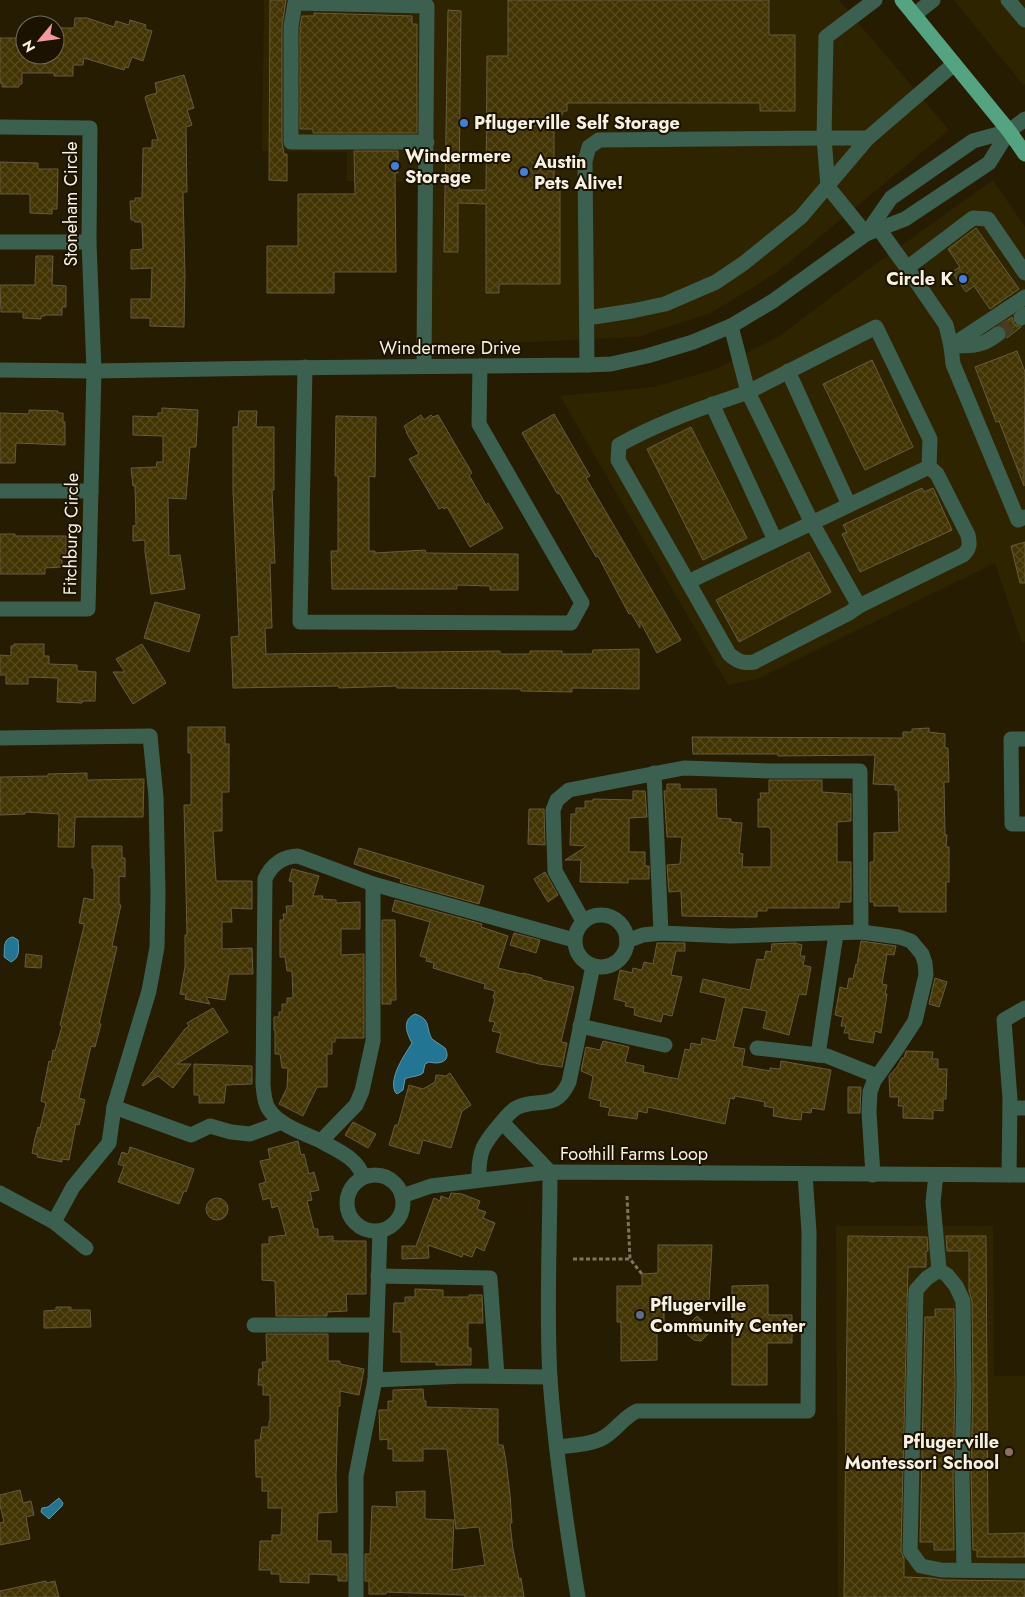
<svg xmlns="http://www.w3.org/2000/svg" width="1025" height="1597" font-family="Jost,sans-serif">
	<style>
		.built { fill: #2f2400 }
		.water { fill: #237693; stroke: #629baa }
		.building { fill: url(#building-cross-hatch); stroke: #655b3f }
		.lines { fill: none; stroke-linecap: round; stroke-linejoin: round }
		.minor-tunnel { stroke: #443c23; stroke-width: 15; stroke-dasharray: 15 8; stroke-linecap: butt }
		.path { stroke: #7c755f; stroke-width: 3; stroke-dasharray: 4 2.5; stroke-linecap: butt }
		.minor { stroke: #3c604f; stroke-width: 15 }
		.major { stroke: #54a381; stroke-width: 15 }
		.shop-dot { fill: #3f7fe0; stroke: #1b1300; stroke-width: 2 }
		.service-dot { fill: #5c6f8a; stroke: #1b1300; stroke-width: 2 }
		.education-dot { fill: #8d6e63; stroke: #1b1300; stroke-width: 2 }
		.labels { text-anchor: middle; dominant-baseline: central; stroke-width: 4; stroke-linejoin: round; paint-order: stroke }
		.poi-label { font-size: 18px; font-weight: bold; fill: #f6f1e1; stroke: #1b1300; text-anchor: start }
		.street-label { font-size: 18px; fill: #f6f1e1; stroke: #1b1300 }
	</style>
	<defs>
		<pattern id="building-cross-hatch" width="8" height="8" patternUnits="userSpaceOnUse" patternTransform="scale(1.25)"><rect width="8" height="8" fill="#433503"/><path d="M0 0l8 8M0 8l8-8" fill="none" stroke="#56491b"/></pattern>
	</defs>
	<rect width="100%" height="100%" fill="#251c02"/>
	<!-- built -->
	<g class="built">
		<polygon points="264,0 839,0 949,130 776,273 711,313 637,337 442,346 416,345 417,182 347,181 347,152 262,151"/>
		<polygon points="954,0 1025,0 1025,84 1023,85"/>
		<polygon points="993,180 1025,227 1025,642 1022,643 995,563 757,679 728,685 560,396 654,387 716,369 778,337 859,276"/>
		<polygon points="836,1226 993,1226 994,1376 1025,1376 1025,1597 838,1597"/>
	</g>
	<!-- water -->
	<g class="water">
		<path d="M13,937l5,3c1,9 2,18 -7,22l-7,-5c1,-8 -2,-18 9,-20z"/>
		<path d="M415,1014c17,6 10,13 17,25l13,9c7,13 -5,17 -16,14l-4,2 -2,9c-5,4 -12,3 -18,6l-2,11 -6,4 -2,-2c-6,-15 9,-36 17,-49 -6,-11 -10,-23 3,-29z"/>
		<polygon points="59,1498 63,1503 62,1506 49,1519 41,1512 42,1508 48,1507"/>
	</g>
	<!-- building -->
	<g class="building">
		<polygon points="270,0 286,0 282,26 282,142 284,154 287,154 287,181 269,180"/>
		<polygon points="508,0 769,0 769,35 795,35 795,111 760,111 760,103 567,103 567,111 563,111 562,115 554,115 554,183 560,183 560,284 499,284 499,293 486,293 486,204 458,203 458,252 444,252 448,10 461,11 459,190 486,190 487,56 508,56"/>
		<polygon points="314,13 412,16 412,24 417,24 417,133 313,133 313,129 300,129 300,27 302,16 314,16"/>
		<polygon points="75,18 87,18 114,27 116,21 129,25 130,20 146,25 145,29 152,31 143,61 132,57 128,68 125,67 124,70 84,58 83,65 73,65 73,76 54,76 54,73 22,73 22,84 19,84 19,87 2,87 2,83 0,83 0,38 25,38 25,55 55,55 55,28 74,28"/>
		<polygon points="184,75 194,108 187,110 192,125 186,127 187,192 183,192 185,275 184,327 150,326 150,318 131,318 131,299 151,299 152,268 131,269 131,250 143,249 142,222 135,222 134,220 131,220 130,201 135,201 135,198 142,198 143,148 152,148 152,140 158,140 145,98 146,96 157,93 155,83"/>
		<polygon points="354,151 398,151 398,173 395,173 396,272 334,272 334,293 267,293 267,246 298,246 298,194 355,194"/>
		<polygon points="0,162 38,163 38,169 58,169 57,209 52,209 52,214 30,213 30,194 0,194"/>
		<polygon points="976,228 1019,289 990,309 974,286 966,292 952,272 960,267 948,249"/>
		<polygon points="36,256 53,256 52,285 66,286 66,307 62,307 62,315 45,315 45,316 41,316 41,319 23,318 23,312 1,312 0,285 35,285"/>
		<polygon points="1012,317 1014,324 1021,327 1007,338 1006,329 1000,325"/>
		<polygon points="1017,351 1025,372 1024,486 999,421 996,422 975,367"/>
		<polygon points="872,360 913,447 865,470 823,384"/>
		<polygon points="162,408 198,410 196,447 190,447 186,499 168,498 169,556 180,555 185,589 151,594 145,552 145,540 133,541 133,526 136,525 135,486 133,486 131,468 156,467 157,462 163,462 163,436 133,435 133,416 158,417 158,413 162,413"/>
		<polygon points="29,410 58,411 58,413 63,413 63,422 65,422 65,445 16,443 15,463 0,463 0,413 29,414"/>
		<polygon points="239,411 257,411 256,427 274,427 274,490 272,490 275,563 270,563 272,628 265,628 266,654 500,651 500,654 530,654 530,651 562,651 562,654 592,654 593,650 639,649 639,689 572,688 572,692 521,691 521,689 397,688 397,686 339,688 339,686 233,688 231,637 239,636 233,490 233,427 238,427"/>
		<polygon points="554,414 590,476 586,478 681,640 657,653 640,621 640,628 631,613 629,614 598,556 596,557 560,494 557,493 522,433"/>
		<polygon points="421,415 424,420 431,415 433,417 438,415 472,473 469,475 486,505 488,503 503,528 470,547 447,507 444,509 443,507 439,509 409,459 419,454 406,432 407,432 404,426"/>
		<polygon points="336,416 376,417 375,477 369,476 369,551 375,551 375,553 425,550 426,553 518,554 518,590 490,590 490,586 457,585 457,589 332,589 331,551 338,551 338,476 335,476"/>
		<polygon points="691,427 747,538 703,560 647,449"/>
		<polygon points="922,488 924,492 933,488 952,530 860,572 842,534 847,532 843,525"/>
		<polygon points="0,534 15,534 15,536 66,536 66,557 62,557 62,567 45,568 45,574 0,574"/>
		<polygon points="1025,542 1025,583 1020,583 1011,546"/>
		<polygon points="809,552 831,592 739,642 716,600"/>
		<polygon points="155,602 200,615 189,652 144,638"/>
		<polygon points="14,644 44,644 44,656 49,656 49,664 77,665 77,671 96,672 95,701 82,701 82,703 57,702 58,678 28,677 28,684 6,684 6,675 0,675 0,655 11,656 11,646 14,646"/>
		<polygon points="142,644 166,683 133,704 113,672 125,672 116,659"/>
		<polygon points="188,727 225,727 225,744 229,744 229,792 222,792 222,831 213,831 216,881 252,881 252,909 231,908 232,922 222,922 222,949 252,948 253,974 229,974 225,1000 206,997 210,1004 185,999 186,995 180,994 185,967 185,935 187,935 184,805 191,805 191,753 188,753"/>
		<polygon points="929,728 929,732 945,734 945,748 948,748 949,782 944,782 945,835 947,835 946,847 949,847 949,882 946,882 946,912 899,912 899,906 874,906 874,902 870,902 870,862 874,862 874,833 899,832 898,790 895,790 895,785 873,784 875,755 778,756 778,754 693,754 692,737 903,738 903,732 912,732 912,729"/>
		<polygon points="87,773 87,780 144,779 143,817 75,817 74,847 58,847 59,814 25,812 25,814 0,815 0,777 48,776 48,774"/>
		<polygon points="769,780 822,780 822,792 851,794 851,821 837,822 837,862 851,862 851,902 839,902 839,908 767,908 767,911 757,911 757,917 682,916 681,891 669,892 667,865 680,864 682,837 667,837 664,791 667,791 667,784 680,784 680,789 716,789 717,818 731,819 731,822 742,823 739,853 743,854 742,867 771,867 771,830 769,827 758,827 758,799 761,799 760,793 769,793"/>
		<polygon points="633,791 645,791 647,817 629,818 629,852 645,852 645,866 649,866 649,879 628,879 628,883 580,882 581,860 565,860 587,846 570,845 571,814 576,814 576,808 585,808 585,801 593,801 593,799 633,800"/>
		<polygon points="529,809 544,809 545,845 528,844"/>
		<polygon points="92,846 122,846 122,858 125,858 125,877 119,876 119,905 121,905 112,946 117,947 99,1024 101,1024 95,1047 91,1046 79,1098 85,1100 79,1125 76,1124 69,1160 62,1159 62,1162 37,1157 38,1155 32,1153 35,1138 38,1127 40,1128 46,1103 41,1101 49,1061 51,1062 53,1050 55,1051 62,1026 60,1025 84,926 84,924 79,923 84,898 94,900 94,868 92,868"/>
		<polygon points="359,848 484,886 479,904 400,882 401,879 354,864"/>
		<polygon points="292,869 319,876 313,896 323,896 322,899 336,900 336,903 360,902 360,929 341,929 341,955 364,954 364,1038 335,1038 335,1042 332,1042 332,1054 327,1054 327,1087 317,1087 303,1116 279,1104 287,1088 288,1068 282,1068 280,1054 275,1054 275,1030 274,1030 274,1017 279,1017 279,1012 282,1012 282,1004 287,1004 287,998 293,998 292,971 287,971 285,957 280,957 280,920 284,920 283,914 287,914 286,906 293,906 293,882 289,881"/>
		<polygon points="545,872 558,895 548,902 534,879"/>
		<polygon points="395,900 482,924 481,927 508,936 498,968 522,974 523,973 542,978 542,980 574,987 561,1042 567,1043 562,1067 539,1064 496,1052 501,1033 492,1031 495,1022 489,1021 495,999 493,998 495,991 484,988 485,984 433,968 434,963 426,961 427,958 420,956 430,922 392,911"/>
		<polygon points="382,920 395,920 396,1000 391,1000 391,1004 382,1004"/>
		<polygon points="514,933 540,940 536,953 510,945"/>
		<polygon points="861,941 896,946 894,955 887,954 882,984 887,985 885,994 887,994 881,1033 875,1031 873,1043 849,1039 849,1033 844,1033 846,1026 841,1026 843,1017 835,1015 840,987 847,989 849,978 853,979 856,964 857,965"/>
		<polygon points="657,943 685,943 685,951 676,951 671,975 682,977 672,1016 663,1014 661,1022 634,1015 635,1008 625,1006 626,1002 614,999 620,970 632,973 633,968 642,970 644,962 653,964"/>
		<polygon points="795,943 802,945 800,956 805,956 803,965 811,967 806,995 799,994 789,1035 763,1028 767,1011 743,1007 733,1047 745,1049 742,1066 770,1071 770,1068 780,1069 781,1061 831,1070 824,1110 812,1108 811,1113 802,1112 801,1120 791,1119 773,1116 774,1108 764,1106 765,1102 735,1096 734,1099 730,1098 725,1124 648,1107 647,1113 638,1111 637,1119 608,1115 610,1108 600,1106 601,1101 589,1098 593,1076 581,1071 586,1047 600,1050 603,1041 629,1047 625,1062 644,1066 643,1072 678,1079 685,1049 690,1050 691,1043 701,1045 702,1038 716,1041 726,998 700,992 703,979 750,990 757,959 764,960 766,951 771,952 772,944"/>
		<polygon points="26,954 42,956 41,968 25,967"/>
		<polygon points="935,978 947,982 939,1007 929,1004"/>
		<polygon points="213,1008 228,1032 177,1064 191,1064 173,1088 158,1076 143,1086 142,1085 185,1029 189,1026 187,1023"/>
		<polygon points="906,1051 933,1052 932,1059 938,1059 938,1069 947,1069 946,1099 943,1099 943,1111 933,1110 933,1119 903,1118 903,1106 898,1106 899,1097 890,1097 889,1076 897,1067 902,1058 904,1058"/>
		<polygon points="194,1064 252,1066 252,1084 226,1085 224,1103 199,1103 199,1095 194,1095"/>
		<polygon points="450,1073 471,1105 462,1111 451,1148 423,1140 419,1154 389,1145 395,1125 398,1125 409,1085 423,1089 435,1082 436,1075 446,1076"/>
		<polygon points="848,1087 861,1087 860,1113 848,1113"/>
		<polygon points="353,1122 376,1134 368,1148 345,1135"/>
		<polygon points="298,1141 301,1155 304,1154 309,1174 314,1172 319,1190 310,1192 312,1200 307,1201 314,1229 318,1229 318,1237 333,1236 333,1241 366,1241 366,1294 346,1294 347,1311 327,1312 327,1316 276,1316 275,1281 262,1280 262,1244 269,1244 269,1237 286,1235 278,1206 272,1208 270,1198 263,1200 259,1184 266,1182 260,1161 270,1159 268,1149"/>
		<polygon points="130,1147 194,1169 186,1192 184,1191 179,1204 118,1182 124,1166 118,1164 122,1152 128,1154"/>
		<polygon points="451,1193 462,1194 480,1201 477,1209 486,1212 483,1218 495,1223 484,1251 476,1247 472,1257 463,1254 462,1257 428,1245 429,1258 402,1259 402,1246 416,1246 434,1198 440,1201 441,1196 449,1199"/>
		<circle cx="217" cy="1209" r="11"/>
		<polygon points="848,1236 927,1237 928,1251 926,1251 926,1267 908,1267 901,1551 904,1558 904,1577 932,1578 943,1580 1025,1581 1025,1597 844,1597"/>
		<polygon points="946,1236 986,1236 988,1534 1025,1533 1025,1557 977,1557 977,1550 973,1550 971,1472 973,1386 972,1301 969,1291 969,1251 947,1251"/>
		<polygon points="658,1245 712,1245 709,1301 664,1301 664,1322 657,1323 657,1360 621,1361 621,1322 617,1322 617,1286 642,1286 642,1274 658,1273"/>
		<polygon points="768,1285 768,1315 792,1315 792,1343 767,1343 767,1385 732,1385 732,1286"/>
		<polygon points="415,1289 443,1290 443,1297 469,1297 469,1295 482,1295 483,1323 468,1323 468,1348 471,1348 471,1365 436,1365 436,1362 401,1362 401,1332 393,1332 394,1303 405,1303 405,1297 415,1297"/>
		<polygon points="56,1307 71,1307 71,1310 90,1310 91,1327 44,1328 44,1311 56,1310"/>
		<polygon points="935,1309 954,1309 955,1386 953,1472 954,1550 934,1550 934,1542 920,1542 925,1317 935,1317"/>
		<polygon points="697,1316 708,1326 708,1334 701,1341 694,1340 687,1334 687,1326"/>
		<polygon points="266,1334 328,1334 328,1361 340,1361 340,1364 364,1369 359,1395 340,1391 340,1406 338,1406 336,1477 337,1512 318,1513 317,1541 331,1541 331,1554 347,1554 347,1581 338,1581 338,1575 309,1574 309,1583 280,1582 280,1574 271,1574 271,1570 259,1570 260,1541 272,1541 272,1535 281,1535 282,1508 268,1508 268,1491 262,1491 262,1477 256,1477 255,1440 260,1440 262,1427 269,1427 269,1421 270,1421 270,1395 263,1395 263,1385 258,1385 259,1369 263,1369 262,1362 267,1362"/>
		<polygon points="423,1389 424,1401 426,1401 426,1407 498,1409 498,1445 503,1445 506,1461 510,1495 512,1523 510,1523 513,1549 519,1579 521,1578 524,1597 465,1597 465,1595 386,1592 386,1594 369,1594 369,1581 365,1581 365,1554 370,1554 372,1506 397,1507 396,1492 425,1491 425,1519 454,1520 452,1570 485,1565 479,1527 456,1529 447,1449 423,1449 423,1461 393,1461 393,1449 388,1449 388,1439 380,1440 379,1410 388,1410 388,1401 393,1401 393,1390"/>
		<polygon points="20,1490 23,1503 31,1501 34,1515 26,1517 30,1539 0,1545 0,1523 4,1522 0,1505 0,1495"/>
		<polygon points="46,1581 46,1583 55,1581 59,1597 0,1597 0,1591"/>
	</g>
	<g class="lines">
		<!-- minor-tunnel -->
		<polyline class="minor-tunnel" points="998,334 1021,318"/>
		<!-- path -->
		<g class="path">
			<polyline points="627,1196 630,1259 642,1274"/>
			<polyline points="573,1259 630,1259"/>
		</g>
		<!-- minor -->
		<g class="minor">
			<polyline points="1008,0 1025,20"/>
			<polyline points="914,15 933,0"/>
			<polyline points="0,127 90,128 89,242 94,371 88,609 0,609"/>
			<polyline points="868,138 954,64"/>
			<polyline points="879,229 907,268"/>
			<polyline points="866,234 891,198 973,141 1009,131 1025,119"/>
			<polyline points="0,242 89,242"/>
			<polyline points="1025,273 988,219 973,218 907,268 946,325 951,346 953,364 1018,520 1025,517"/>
			<polyline points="587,318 632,311 665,304 716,282 744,263 801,217 868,138 824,138 828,187 866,234"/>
			<polyline points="1021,318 1025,314"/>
			<path d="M731,326l17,66c-43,15 -89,30 -129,53l-1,15 70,122c81,-39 161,-77 241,-115l1,-28 -54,-112 -128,65 64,131 47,83"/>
			<polyline points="951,346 1025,297"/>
			<path d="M951,346c21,0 30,1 47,-12"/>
			<polyline points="587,365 585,161 589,147 599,140 824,138 826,37 875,0"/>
			<polyline points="424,366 427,6 295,3 291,26 291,142 427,142"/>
			<polyline points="305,367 300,622 571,623 582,603 479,424 480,366"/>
			<polyline points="0,370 94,371 271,368 587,365 611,364 647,356 693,342 731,326 773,301 866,234 905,219 989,163 1009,131"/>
			<polyline points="788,371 849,505"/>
			<polyline points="712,404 775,540"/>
			<polyline points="0,491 91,491"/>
			<path d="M688,582l41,72c8,7 14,10 25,8l95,-49 10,-7 104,-51c7,-6 7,-11 5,-20l-31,-61 -8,-7"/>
			<polyline points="0,738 150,736 156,797 158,893 157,947 149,991 114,1107"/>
			<polyline points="1025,739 1011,739 1012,824 1025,824"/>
			<polyline points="654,773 661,933"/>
			<circle cx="601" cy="941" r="26"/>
			<polyline points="583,921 555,871 553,810 557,800 569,790 684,768 771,771 860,771 861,932"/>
			<polyline points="627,941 643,935 661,933 730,936 861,932 899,937 911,941 922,954 925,963 926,975 915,1021 896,1050 874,1081 870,1092 869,1112 873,1175"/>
			<polyline points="580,1026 665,1045"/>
			<polyline points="757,1048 827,1056 877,1076"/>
			<polyline points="818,1055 836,934"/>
			<polyline points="1010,1108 1025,1108"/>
			<path d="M321,1141c-18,-8 -43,-16 -53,-33 -4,-7 -4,-15 -5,-23l2,-206c6,-14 18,-23 33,-23l75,28"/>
			<path d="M550,1172l-48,-50c4,-5 8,-10 14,-14 22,-12 39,5 53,-26l24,-116"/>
			<circle cx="375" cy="1203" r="28"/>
			<polyline points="936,1175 933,1202 939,1270 927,1278 916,1290 910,1551 921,1566 941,1570 1025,1571"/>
			<polyline points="1009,1175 1010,1099 1004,1020 1025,1008"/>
			<path d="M363,1177c-5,-19 -27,-27 -42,-36l35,-36 6,-14 11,-50v-157l201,56"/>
			<path d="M479,1180c-1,-29 4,-36 23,-58"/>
			<polyline points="0,1193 54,1222 86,1248"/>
			<polyline points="402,1196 431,1186 550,1172"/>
			<polyline points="54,1222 73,1187 109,1143 114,1107 191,1135 210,1126 231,1132 250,1134 282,1122"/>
			<polyline points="939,1270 947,1275 956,1286 963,1301 964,1386 962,1472 964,1570"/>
			<polyline points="378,1276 490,1278 497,1376"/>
			<polyline points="254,1325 376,1325"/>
			<polyline points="375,1380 380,1231"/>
			<path d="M557,1447c16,-2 36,-2 49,-11 12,-8 18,-19 31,-25h171l1,-179 -4,-58"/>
			<polyline points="356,1597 356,1476 375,1380 464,1376 550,1377"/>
			<path d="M578,1597c-12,-73 -23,-146 -28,-219 -4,-68 0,-137 0,-206l475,3"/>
		</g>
		<!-- major -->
		<polyline class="major" points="902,0 1009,131 1025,154"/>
	</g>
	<!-- markers -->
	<g class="shop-dot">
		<circle cx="464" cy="123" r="5"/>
		<circle cx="395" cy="166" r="5"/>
		<circle cx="524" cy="172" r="5"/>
		<circle cx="963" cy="279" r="5"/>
	</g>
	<circle class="service-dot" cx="640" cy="1315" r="5"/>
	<circle class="education-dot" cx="1009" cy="1452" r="5"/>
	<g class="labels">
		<!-- poi labels -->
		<g class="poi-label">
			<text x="474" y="123">Pflugerville Self Storage</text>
			<text x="405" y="156">Windermere<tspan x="405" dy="21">Storage</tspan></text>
			<text x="534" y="162">Austin<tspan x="534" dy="21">Pets Alive!</tspan></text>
			<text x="953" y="279" text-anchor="end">Circle K</text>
			<text x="650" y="1305">Pflugerville<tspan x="650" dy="21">Community Center</tspan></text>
			<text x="999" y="1442" text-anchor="end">Pflugerville<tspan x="999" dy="21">Montessori School</tspan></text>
		</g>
		<!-- street labels -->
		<g class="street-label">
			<text transform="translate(71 204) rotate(-90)">Stoneham Circle</text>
			<text x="450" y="348">Windermere Drive</text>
			<text transform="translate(71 534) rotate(-89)">Fitchburg Circle</text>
			<text x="634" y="1154">Foothill Farms Loop</text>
		</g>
	</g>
	<!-- north arrow -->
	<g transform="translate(40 40) rotate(241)"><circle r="24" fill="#1b1300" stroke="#736c5a"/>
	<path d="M0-4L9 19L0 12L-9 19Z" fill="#f59b9e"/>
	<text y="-8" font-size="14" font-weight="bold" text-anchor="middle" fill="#f6f1e1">N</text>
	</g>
</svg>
